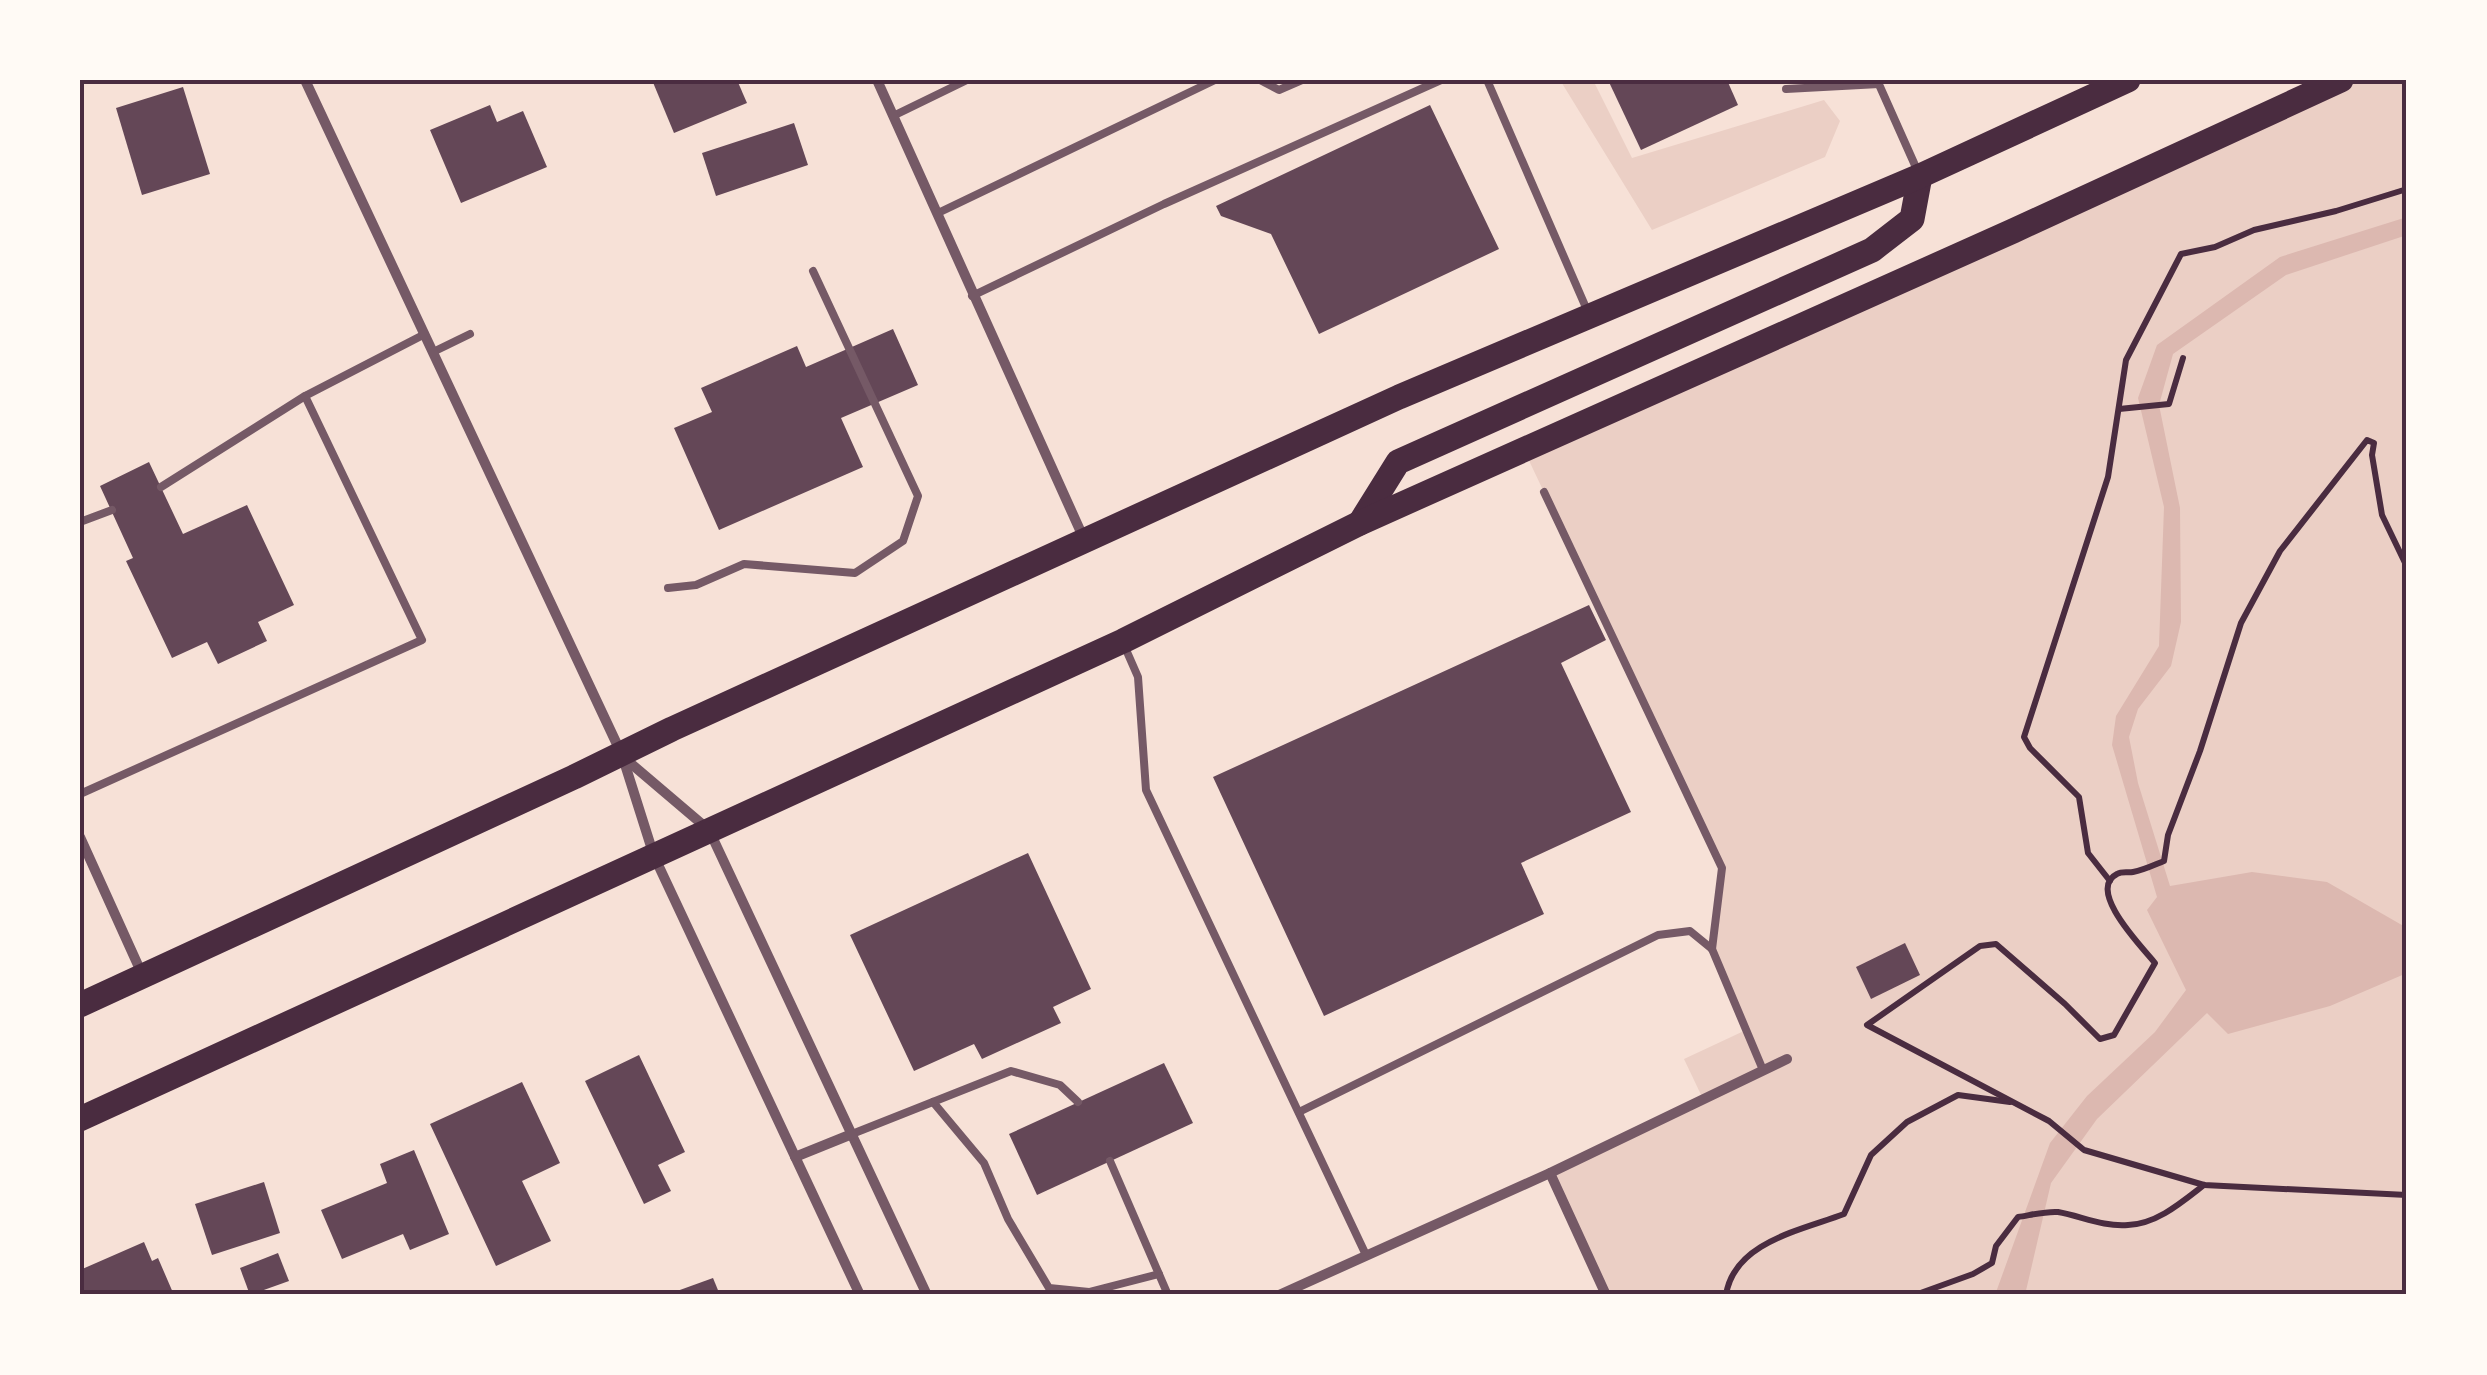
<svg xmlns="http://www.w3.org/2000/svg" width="2487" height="1375" font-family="'Space Grotesk',sans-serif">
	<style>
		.green { fill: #ebcfc5 }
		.water { fill: #dcb8b0 }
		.building { fill: #644757 }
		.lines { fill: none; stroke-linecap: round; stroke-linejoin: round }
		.path { stroke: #4a2c40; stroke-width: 6 }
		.service { stroke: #755966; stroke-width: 8 }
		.minor { stroke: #755966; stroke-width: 10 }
		.primary { stroke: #4a2c40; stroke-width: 25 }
		.neatline { fill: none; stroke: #4a2c40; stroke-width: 4 }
	</style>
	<rect width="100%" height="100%" fill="#f7e1d7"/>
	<!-- green -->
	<g class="green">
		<polygon points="1560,80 1593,80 1632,158 1824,100 1840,121 1825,157 1652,230"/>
		<polygon points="2341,80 2407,80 2407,1295 1606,1295 1550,1173 1703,1099 1684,1059 1746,1030 1712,949 1722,868 1524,450"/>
	</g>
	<!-- water -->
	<polygon class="water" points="2407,217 2407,235 2286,275 2173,354 2159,405 2180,508 2181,622 2171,666 2138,709 2129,737 2138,783 2170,886 2252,872 2327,882 2407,928 2407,973 2330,1006 2228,1034 2207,1013 2097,1119 2051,1183 2025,1295 1995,1295 2050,1143 2087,1096 2155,1032 2186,990 2147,910 2157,897 2112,745 2116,716 2159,646 2164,507 2138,398 2157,345 2280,257"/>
	<!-- building -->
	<g class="building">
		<polygon points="652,80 737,80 747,103 674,133"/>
		<polygon points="1608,80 1727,80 1738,105 1641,150"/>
		<polygon points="183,87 210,174 142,195 116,108"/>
		<polygon points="490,105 497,122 523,111 547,167 461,203 430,130"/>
		<polygon points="1430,105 1499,249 1319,334 1271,234 1221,216 1216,206"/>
		<polygon points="794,123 808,165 716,196 702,153"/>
		<polygon points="893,329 918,385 841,418 863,467 719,530 674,428 712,412 701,388 797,346 806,367"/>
		<polygon points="149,462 183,534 247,505 294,605 258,622 267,641 218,664 207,642 172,658 126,561 133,558 100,486"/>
		<polygon points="1589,605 1606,640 1561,663 1631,812 1521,863 1544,914 1324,1016 1213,777"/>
		<polygon points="1028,853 1091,989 1053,1007 1061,1023 982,1059 974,1044 914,1071 850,935"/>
		<polygon points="1905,943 1920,975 1871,999 1856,967"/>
		<polygon points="639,1055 685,1152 658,1165 671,1191 644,1204 585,1081"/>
		<polygon points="1164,1063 1193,1123 1037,1195 1009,1134"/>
		<polygon points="522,1082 560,1163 522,1181 551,1241 496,1266 430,1124"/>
		<polygon points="414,1150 449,1234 410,1250 403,1234 342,1259 321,1210 387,1183 380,1164"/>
		<polygon points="264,1182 280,1233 212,1255 195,1204"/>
		<polygon points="144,1242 152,1261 158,1258 174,1295 80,1295 80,1282 83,1281 80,1270"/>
		<polygon points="278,1253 289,1281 250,1295 240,1268"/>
		<polygon points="713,1278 720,1295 666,1295"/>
	</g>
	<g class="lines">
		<!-- path -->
		<g class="path">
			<polyline points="2119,409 2169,404 2183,358"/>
			<path d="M2407,567l-25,-52 -10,-60 2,-12 -7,-3 -87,111 -39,72 -41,128 -32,84 -4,26c-10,4 -20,9 -31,11 -5,1 -11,-1 -16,2 -32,16 27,75 38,89l-41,72 -14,4 -35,-35 -69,-60 -16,2 -113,79 182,96 35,29 120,35 203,10"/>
			<polyline points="2110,881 2088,853 2079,797 2030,748 2024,737 2108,477 2126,360 2181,254 2215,247 2254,230 2336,211 2407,189"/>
			<path d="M1726,1295c8,-53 76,-65 118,-81l27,-59 36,-33 51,-27 52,7"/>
			<path d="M1915,1295l58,-21 19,-11 4,-17 22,-29c13,-2 28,-6 40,-5 23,4 45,15 70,13 29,-1 54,-23 76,-40"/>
		</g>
		<!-- service -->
		<g class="service">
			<polyline points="1260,80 1279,90 1302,80"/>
			<polyline points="1487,80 1587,310"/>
			<polyline points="1877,80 1918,172"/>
			<polyline points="1786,89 1879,84"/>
			<polyline points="893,116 967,80"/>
			<polyline points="938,213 1215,80"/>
			<polyline points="972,296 1164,204 1441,80"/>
			<polyline points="433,352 470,334"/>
			<polyline points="161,487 305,396 425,334"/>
			<polyline points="1544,492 1722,868 1712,949"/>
			<polyline points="80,522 112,510"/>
			<polyline points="668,588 696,585 744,564 855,573 903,541 918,496 813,271"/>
			<polyline points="1124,645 1138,677 1146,790 1366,1255"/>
			<polyline points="80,794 422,640 305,396"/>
			<polyline points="933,1102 984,1163 1008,1219 1049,1288 1089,1292 1159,1274"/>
			<polyline points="1299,1112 1658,935 1690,931 1712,949 1763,1070"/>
			<polyline points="852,1134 1011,1071 1060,1085 1078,1102"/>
			<polyline points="1110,1161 1168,1295"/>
		</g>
		<!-- minor -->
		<g class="minor">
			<polyline points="305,80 622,755 654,856 860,1295"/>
			<polyline points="877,80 1084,539"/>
			<polyline points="622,756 709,830 927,1295"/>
			<polyline points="80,837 142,974"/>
			<polyline points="795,1157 852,1134"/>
			<polyline points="1550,1173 1606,1295"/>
			<polyline points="1279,1295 1550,1173 1787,1059"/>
		</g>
		<!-- primary -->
		<g class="primary">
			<polyline points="1360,523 1398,462 1872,250 1912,219 1920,176"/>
			<polyline points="80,1005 574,777 672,729 1399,397 1920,176 2128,80"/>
			<polyline points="80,1119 1123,641 1360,523 2013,231 2341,80"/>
		</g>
	</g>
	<!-- border -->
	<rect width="2487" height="1375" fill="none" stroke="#fffaf5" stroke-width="165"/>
	<rect x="82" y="82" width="2322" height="1210" class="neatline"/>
</svg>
